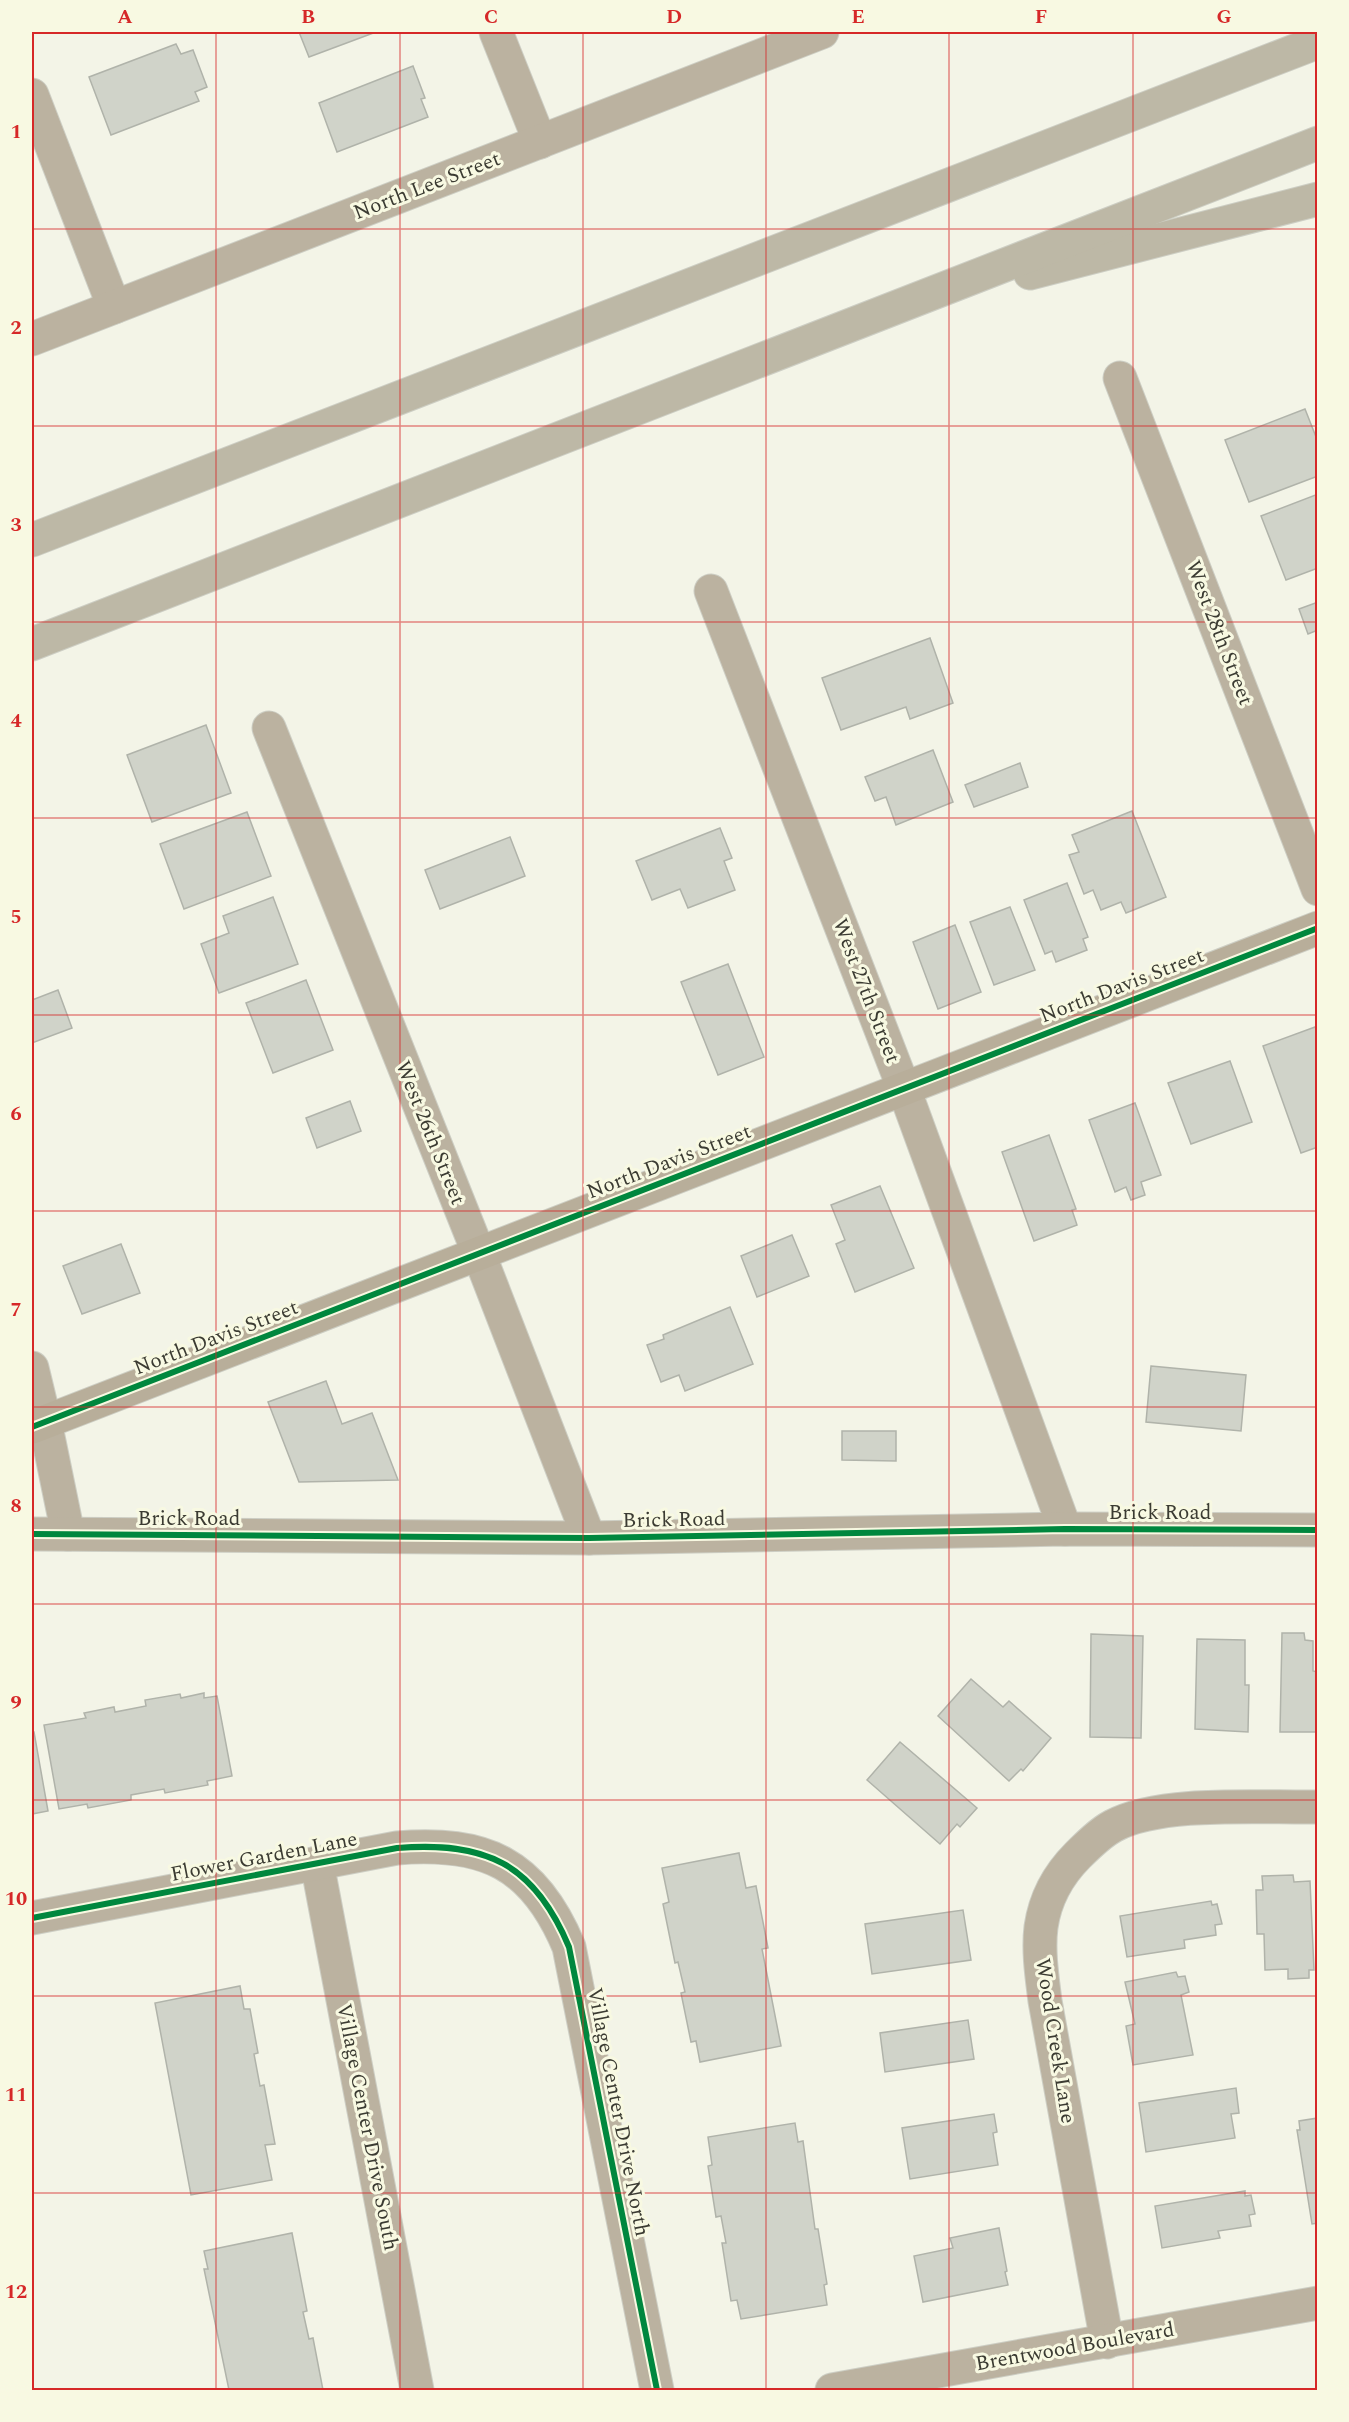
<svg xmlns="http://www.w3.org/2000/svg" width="1349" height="2422" font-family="Spectral,serif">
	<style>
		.building { fill: #d0d3c9; stroke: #b0b3aa; stroke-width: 1.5 }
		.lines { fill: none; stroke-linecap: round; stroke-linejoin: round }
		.street-casing { stroke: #cdcec4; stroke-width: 35 }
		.secondary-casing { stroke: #cdcec4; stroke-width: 35 }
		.highway-casing { stroke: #cdcec4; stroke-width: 35 }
		.street { stroke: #bbb2a0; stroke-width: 33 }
		.secondary { stroke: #b8ae9a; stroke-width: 33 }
		.highway { stroke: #bdb8a6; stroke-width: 33 }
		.cycleway-casing { stroke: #f8f9e2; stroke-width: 10 }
		.cycleway { stroke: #00873e; stroke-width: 6 }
		.grid { fill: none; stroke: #d62828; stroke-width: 1.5; stroke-opacity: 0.55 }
		.labels { text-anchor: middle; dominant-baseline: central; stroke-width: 6; stroke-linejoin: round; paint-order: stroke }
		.street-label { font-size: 21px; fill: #3b3b32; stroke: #f8f9e2 }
		.neatline { fill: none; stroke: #d62828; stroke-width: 2 }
		.grid-label { font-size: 20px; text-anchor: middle; font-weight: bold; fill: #d62828 }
	</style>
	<rect width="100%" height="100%" fill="#f3f4e7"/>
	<!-- building -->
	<g class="building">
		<polygon points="299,32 376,32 309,57"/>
		<polygon points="176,44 181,54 193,50 207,87 195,92 199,101 111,135 89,77"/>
		<polygon points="413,66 425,98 421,99 428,117 337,152 319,103"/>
		<polygon points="1305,409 1318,442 1318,476 1249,502 1225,440"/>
		<polygon points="1318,494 1318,568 1286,580 1261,516"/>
		<polygon points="1318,602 1318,630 1308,634 1299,609"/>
		<polygon points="930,638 953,703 910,719 906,707 841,730 822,678"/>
		<polygon points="206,725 231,793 152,822 127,755"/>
		<polygon points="933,750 953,802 896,825 886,797 875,801 865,777"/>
		<polygon points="1020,763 1028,787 974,807 965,785"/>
		<polygon points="1132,811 1166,897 1126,913 1121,902 1101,910 1093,890 1084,894 1069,855 1079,852 1072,835"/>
		<polygon points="247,812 271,876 184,909 160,844"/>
		<polygon points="720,828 732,858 724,861 735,890 688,908 680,889 652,900 636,861"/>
		<polygon points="510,837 525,876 440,909 425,870"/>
		<polygon points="1067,883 1088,937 1083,939 1087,950 1056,962 1052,951 1045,954 1024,900"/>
		<polygon points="273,897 298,964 219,993 201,944 229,933 223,916"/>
		<polygon points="1010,907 1035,970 994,985 970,922"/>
		<polygon points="955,925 981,992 938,1009 913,942"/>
		<polygon points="728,964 764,1057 718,1075 681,982"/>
		<polygon points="306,980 333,1050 273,1073 246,1003"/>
		<polygon points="58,990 72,1028 32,1043 32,1000"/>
		<polygon points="1315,1027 1318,1034 1318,1147 1301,1153 1263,1046"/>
		<polygon points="1230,1061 1252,1122 1191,1144 1168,1083"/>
		<polygon points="350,1101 361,1131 317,1148 306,1118"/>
		<polygon points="1135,1103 1161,1175 1141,1182 1145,1195 1131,1200 1126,1187 1115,1192 1089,1120"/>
		<polygon points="1049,1135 1076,1209 1072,1210 1077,1225 1034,1241 1002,1152"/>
		<polygon points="880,1186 914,1268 855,1292 836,1244 845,1240 831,1205"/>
		<polygon points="792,1235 809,1276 757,1297 741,1256"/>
		<polygon points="121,1244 140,1293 82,1314 63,1266"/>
		<polygon points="730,1307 753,1364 685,1391 679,1375 661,1382 647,1345 664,1339 663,1335"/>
		<polygon points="1151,1366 1246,1375 1241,1431 1146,1422"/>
		<polygon points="326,1381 342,1424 372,1413 398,1480 299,1482 268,1402"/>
		<polygon points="842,1431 896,1431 896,1461 842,1460"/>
		<polygon points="1282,1633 1304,1633 1305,1640 1313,1641 1313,1671 1318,1672 1318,1732 1280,1732"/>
		<polygon points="1091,1634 1143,1636 1141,1738 1090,1737"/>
		<polygon points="1197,1639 1245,1640 1245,1685 1249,1685 1248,1732 1195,1729"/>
		<polygon points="971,1679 1003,1707 1009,1701 1051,1738 1023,1771 1021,1769 1009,1781 938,1716"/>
		<polygon points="204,1693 204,1698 217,1696 232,1776 207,1781 208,1785 165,1793 164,1789 131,1795 131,1800 88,1808 87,1804 59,1809 44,1725 86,1718 84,1713 114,1707 115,1712 146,1706 145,1700 180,1694 181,1698"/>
		<polygon points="32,1732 34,1732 48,1811 32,1814"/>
		<polygon points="900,1742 977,1808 960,1827 957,1824 940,1844 867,1780"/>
		<polygon points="739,1853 746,1888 756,1886 768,1948 762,1949 781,2046 700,2062 696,2041 691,2042 681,1993 685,1992 678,1962 675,1963 663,1904 669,1902 662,1868"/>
		<polygon points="1293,1875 1294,1882 1310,1881 1314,1970 1309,1970 1309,1978 1288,1979 1288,1969 1265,1970 1264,1934 1257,1934 1256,1890 1263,1890 1262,1876"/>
		<polygon points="1211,1901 1212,1905 1217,1904 1222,1924 1215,1925 1216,1935 1184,1940 1185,1948 1127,1957 1120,1916"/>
		<polygon points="963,1910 971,1960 872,1974 865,1924"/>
		<polygon points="1176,1972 1178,1977 1185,1976 1189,1992 1181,1995 1193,2055 1133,2065 1126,2026 1135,2024 1125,1982"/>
		<polygon points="240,1986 244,2009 250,2009 258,2053 254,2054 260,2086 264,2085 275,2144 265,2145 272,2180 191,2195 155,2003"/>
		<polygon points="968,2020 974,2059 885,2072 880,2033"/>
		<polygon points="1236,2088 1239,2113 1231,2114 1235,2138 1146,2152 1139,2103"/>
		<polygon points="994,2114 997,2132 993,2133 998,2165 910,2179 902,2128"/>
		<polygon points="1318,2118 1318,2223 1312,2224 1297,2130 1300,2130 1299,2121"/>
		<polygon points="795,2123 798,2142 803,2141 815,2229 818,2229 827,2284 824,2285 827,2305 741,2319 737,2300 731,2301 722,2243 726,2243 721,2216 716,2217 708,2166 712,2165 708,2137"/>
		<polygon points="1245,2191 1245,2196 1251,2195 1255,2214 1249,2215 1251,2226 1218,2231 1220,2238 1162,2248 1155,2206"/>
		<polygon points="999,2228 1007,2271 1005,2272 1008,2285 923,2302 914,2256 953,2248 950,2238"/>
		<polygon points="292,2233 307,2311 303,2312 309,2339 313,2338 323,2390 229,2390 204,2269 208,2269 204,2251"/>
	</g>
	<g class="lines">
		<!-- street casing -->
		<g class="street-casing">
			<g id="street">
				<polyline points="496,32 540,142"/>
				<polyline points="32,95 114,307"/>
				<polyline points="32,339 822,32"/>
				<polyline points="1120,378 1318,889"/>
				<polyline points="711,591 904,1089 1065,1529"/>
				<polyline points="269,728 479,1254 589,1538"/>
				<polyline points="32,1368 45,1422 68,1534"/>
				<polyline points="32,1534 589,1538 1065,1529 1318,1530"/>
				<polyline points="317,1863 417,2390"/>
				<path d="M32,1918l365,-70c88,-7 137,15 172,99l88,443"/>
				<path d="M1107,2342l-62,-341c-3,-24 -7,-50 -4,-74 4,-28 17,-52 37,-72 10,-10 22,-22 35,-29 48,-26 149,-18 205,-19"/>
				<polyline points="832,2390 1318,2303"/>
			</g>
		</g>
		<!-- secondary casing -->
		<g class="secondary-casing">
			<polyline id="secondary" points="32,1427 1318,928"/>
		</g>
		<!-- highway casing -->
		<g class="highway-casing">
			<g id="highway">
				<polyline points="1030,273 1318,199"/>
				<polyline points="32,540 1318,42"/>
				<polyline points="32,644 1318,143"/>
			</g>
		</g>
		<!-- street -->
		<use href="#street" class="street"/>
		<!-- secondary -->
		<use href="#secondary" class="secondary"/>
		<!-- highway -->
		<use href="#highway" class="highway"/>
		<!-- cycleway casing -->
		<g class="cycleway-casing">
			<g id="cycleway">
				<polyline points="32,1427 1318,928"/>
				<polyline points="32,1534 589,1538 1065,1529 1318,1530"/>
				<path d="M32,1918l365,-70c88,-7 137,15 172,99l88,443"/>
			</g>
		</g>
		<!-- cycleway -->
		<use href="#cycleway" class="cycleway"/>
	</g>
	<!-- grid -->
	<path class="grid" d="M216,32v2358M400,32v2358M583,32v2358M766,32v2358M949,32v2358M1133,32v2358M32,229h1286M32,426h1286M32,622h1286M32,818h1286M32,1015h1286M32,1211h1286M32,1407h1286M32,1604h1286M32,1800h1286M32,1996h1286M32,2193h1286"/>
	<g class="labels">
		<!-- street labels -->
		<g class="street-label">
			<text transform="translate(427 186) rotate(-21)">North Lee Street</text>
			<text transform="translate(1219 633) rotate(69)">West 28th Street</text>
			<text transform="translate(1122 986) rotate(-21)">North Davis Street</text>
			<text transform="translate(866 991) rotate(69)">West 27th Street</text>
			<text transform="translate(430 1133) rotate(68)">West 26th Street</text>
			<text transform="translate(669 1162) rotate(-21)">North Davis Street</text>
			<text transform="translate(216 1338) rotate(-21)">North Davis Street</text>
			<text x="1160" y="1513">Brick Road</text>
			<text x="189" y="1519">Brick Road</text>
			<text transform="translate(674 1520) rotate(-1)">Brick Road</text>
			<text transform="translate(264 1857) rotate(-11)">Flower Garden Lane</text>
			<text transform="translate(1055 2041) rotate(81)">Wood Creek Lane</text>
			<text transform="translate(618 2112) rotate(79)">Village Center Drive North</text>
			<text transform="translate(367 2127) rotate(79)">Village Center Drive South</text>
			<text transform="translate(1075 2347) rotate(-10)">Brentwood Boulevard</text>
		</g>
	</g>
	<!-- border -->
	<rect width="1349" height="2422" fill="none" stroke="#f8f9e2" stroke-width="66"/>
	<rect x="33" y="33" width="1283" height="2356" class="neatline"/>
	<g class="grid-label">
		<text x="125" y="23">A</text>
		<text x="308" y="23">B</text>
		<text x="491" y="23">C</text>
		<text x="674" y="23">D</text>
		<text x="858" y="23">E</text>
		<text x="1041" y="23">F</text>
		<text x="1224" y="23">G</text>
		<text x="16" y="138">1</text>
		<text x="16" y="334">2</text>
		<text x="16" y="531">3</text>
		<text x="16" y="727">4</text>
		<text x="16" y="923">5</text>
		<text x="16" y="1120">6</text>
		<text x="16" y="1316">7</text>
		<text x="16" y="1512">8</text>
		<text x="16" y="1709">9</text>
		<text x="16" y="1905">10</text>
		<text x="16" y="2101">11</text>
		<text x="16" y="2298">12</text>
	</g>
</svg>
